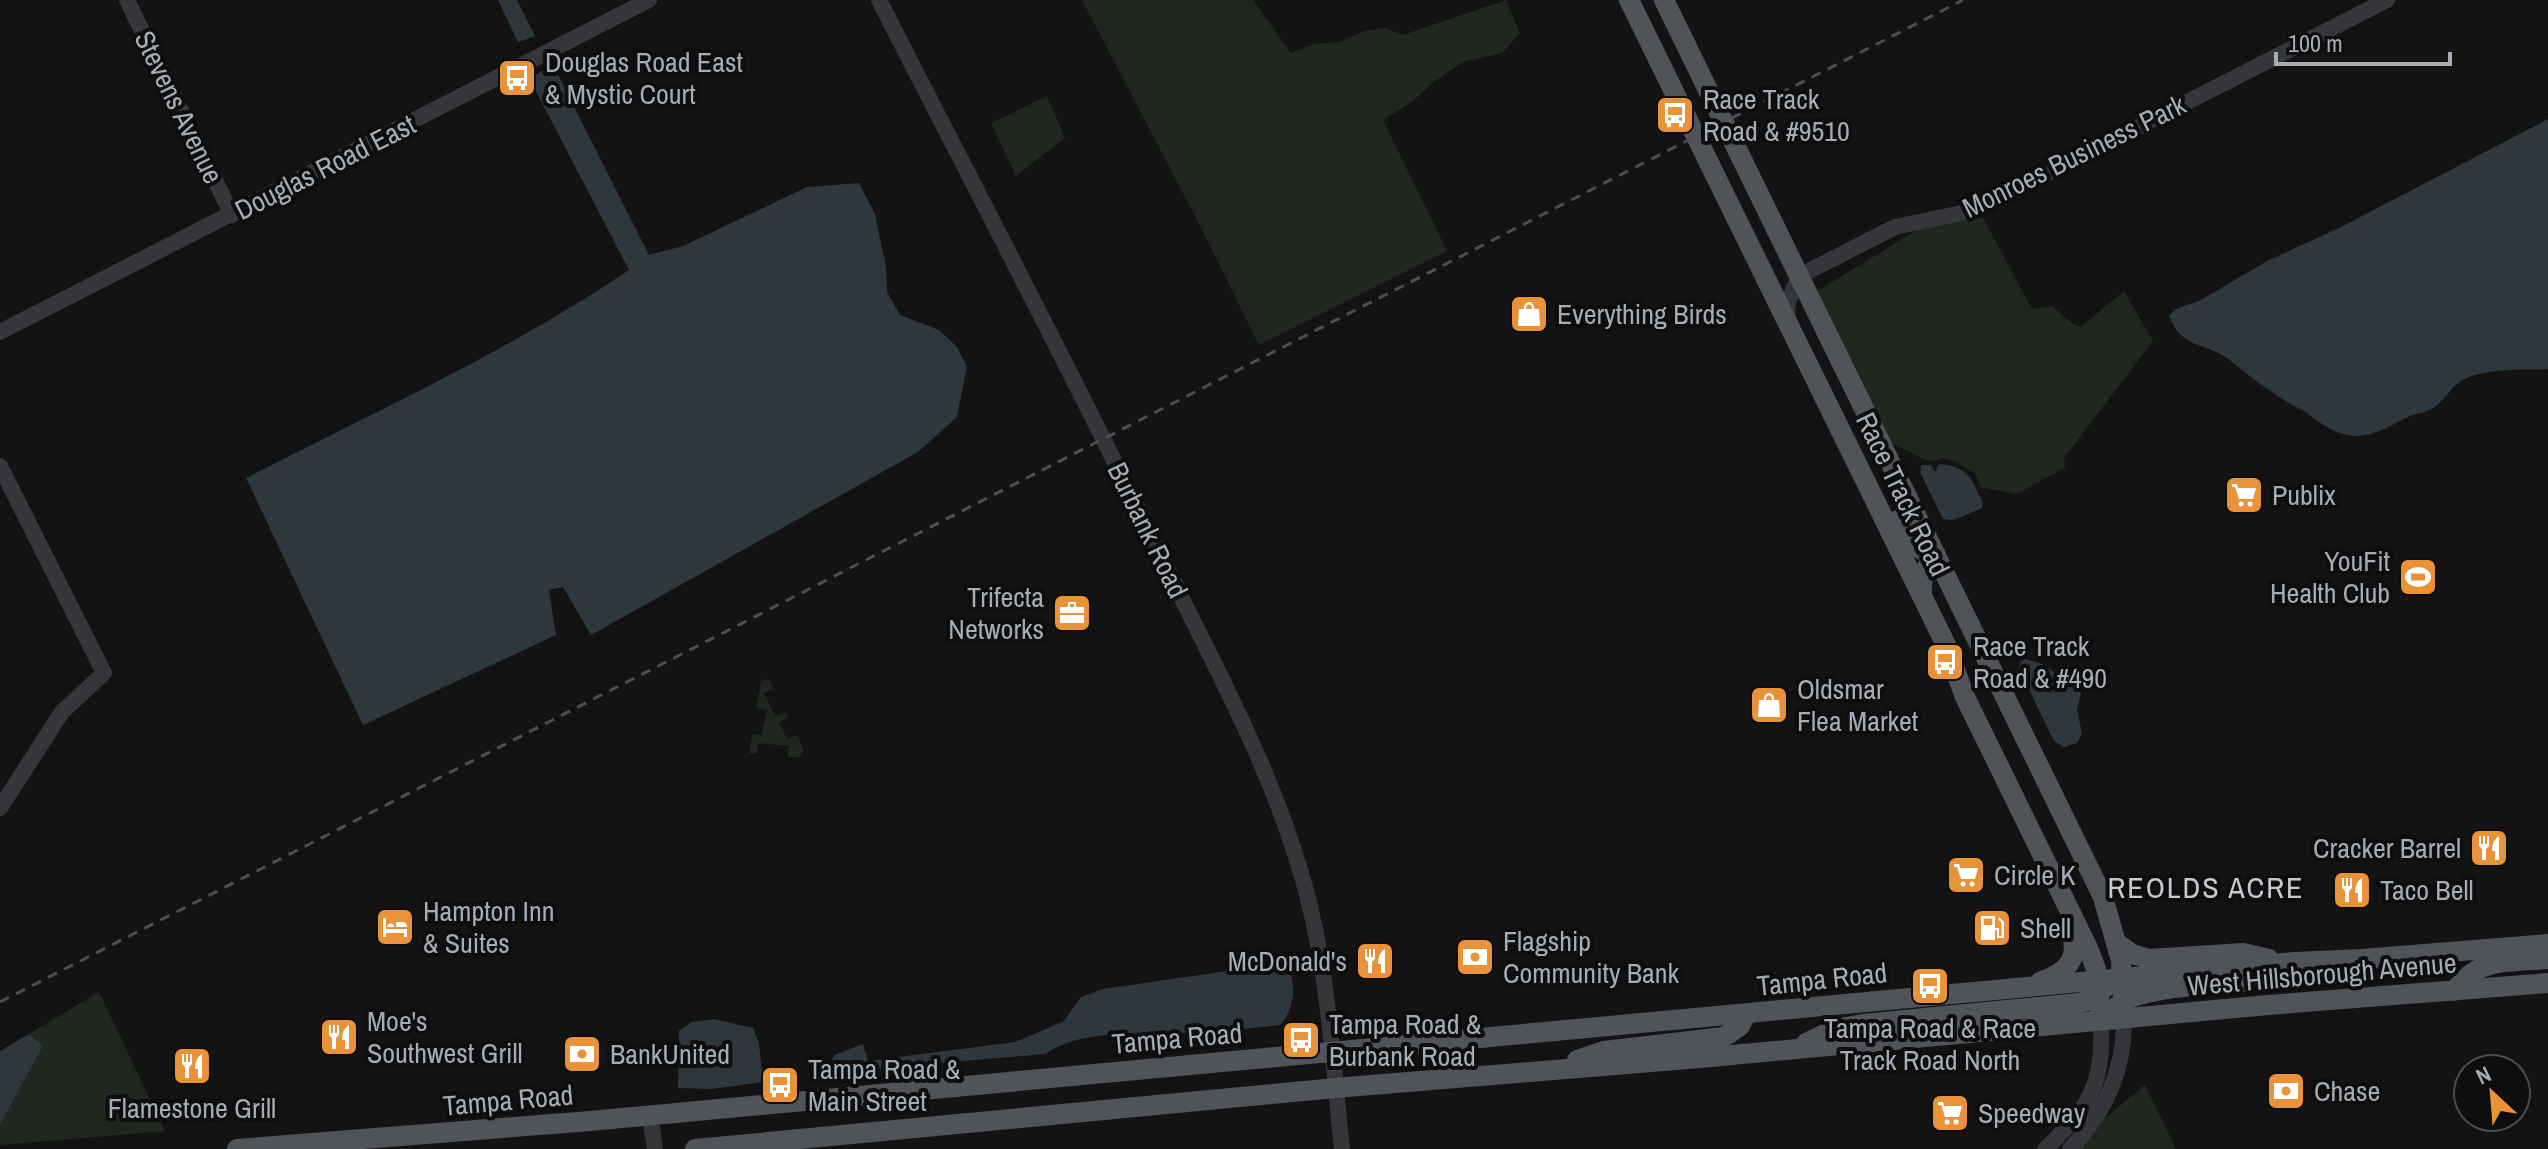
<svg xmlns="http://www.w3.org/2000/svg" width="2548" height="1149" font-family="'Archivo Narrow',sans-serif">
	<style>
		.green { fill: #1f271f }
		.water { fill: #2d373c }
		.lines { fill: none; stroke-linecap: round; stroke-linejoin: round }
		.minor { stroke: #343639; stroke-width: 16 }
		.major { stroke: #505358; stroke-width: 20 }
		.rail { stroke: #4b4e52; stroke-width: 3; stroke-dasharray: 10 8; stroke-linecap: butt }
		.labels { text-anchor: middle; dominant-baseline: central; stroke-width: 8; stroke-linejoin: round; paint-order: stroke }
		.poi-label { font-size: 28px; fill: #a5acb4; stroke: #0e0e0f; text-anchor: start }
		.street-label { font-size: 28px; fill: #a5acb4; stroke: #0e0e0f }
		.neighbourhood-label { font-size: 30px; letter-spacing: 2px; fill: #c6cad0; stroke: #0e0e0f }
	</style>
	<rect width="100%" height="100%" fill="#131314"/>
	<!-- green -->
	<g class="green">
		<polygon points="1082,0 1253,0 1291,53 1314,44 1339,42 1365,31 1385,28 1403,35 1506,0 1520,33 1502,53 1463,62 1434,82 1413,101 1383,120 1447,251 1259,345 1196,218"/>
		<polygon points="1047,96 1065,138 1016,176 991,123"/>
		<polygon points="1981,214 2032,309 2052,306 2073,324 2081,327 2124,291 2153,341 2064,458 2065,468 2016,494 1980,487 1975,473 1954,461 1943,458 1934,461 1923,459 1886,440 1814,293 1922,227"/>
		<polygon points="765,679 770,681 773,689 764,693 775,716 785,712 788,717 779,722 787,739 797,735 804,751 800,757 788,757 789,746 758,743 757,753 749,753 752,734 762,735 767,710 756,708 761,682"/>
		<polygon points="99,992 165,1131 0,1145 0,1125 43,1046 29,1034"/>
		<polygon points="2145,1085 2176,1149 2080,1149 2103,1120"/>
	</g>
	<!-- water -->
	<g class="water">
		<polygon points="498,0 517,0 535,36 518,42"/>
		<path d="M553,65l96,190 34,-9 124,-59 52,-4 16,31 11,53 1,25 13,23 39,15 18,17 10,20 -10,50 -39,35 -327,183 -28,-48 -14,3 7,45 -193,90 -117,-247c129,-66 263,-127 383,-208l-100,-192z"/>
		<path d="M2548,119v250c-25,1 -55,-1 -79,8 -19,7 -20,21 -36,31 -7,5 -15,5 -23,8 -19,9 -40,24 -63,19 -14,-3 -31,-14 -41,-23 -4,-3 -11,-5 -16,-8 -21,-13 -40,-27 -59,-43 -25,-20 -48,-10 -62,-45l7,-7 25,-9 66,-39 74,-34z"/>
		<path d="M1942,464c29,4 30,17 41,39l-1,5 -28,12 -11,-1 -23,-47 1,-7h10l4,7 3,-7z"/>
		<polygon points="2026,659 2042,664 2079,688 2081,694 2077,709 2082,734 2077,743 2064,747 2054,741 2019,669 2021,661"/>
		<path d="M1287,959c8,24 10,47 -7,66 -27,3 -54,6 -82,7 -48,4 -112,-6 -153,22l-218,19 7,-18 29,-11 5,17 147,-19 48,-20 18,-25 22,-8 124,-18z"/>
		<polygon points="714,1019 753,1028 759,1043 763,1082 712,1089 678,1088 679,1031 691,1022"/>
		<polygon points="29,1034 43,1046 0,1125 0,1051"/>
	</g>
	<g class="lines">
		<!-- minor -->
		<g class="minor">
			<polyline points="127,0 232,215"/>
			<path d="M879,0c96,188 195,376 287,566 48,99 103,198 134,304 28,91 32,186 42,279"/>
			<polyline points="1787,321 1788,302 1799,276 1895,227 1976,210 2387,0"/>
			<polyline points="0,332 649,0"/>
			<polyline points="0,466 104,673 62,712 0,808"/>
			<polyline points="650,1115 655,1149"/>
			<path d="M2045,1149c47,-44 58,-64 56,-129"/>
			<path d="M2070,1149c36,-37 55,-79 54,-131"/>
		</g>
		<!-- major -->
		<g class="major">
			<polyline points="1629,0 1946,645 1965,697 2088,948 2096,969 2101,1020"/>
			<polyline points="1664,0 2103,897 2121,961 2124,1018"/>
			<path d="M1898,520c10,19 16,31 38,35 -12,13 -15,23 -14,41"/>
			<polyline points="2118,944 2132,954 2149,959 2243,953 2269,959"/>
			<path d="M2040,982c28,-10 43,-25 28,-56"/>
			<path d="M2454,991c6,-6 12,-14 18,-18 20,-14 53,-12 76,-14"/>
			<path d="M2116,1007c26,-26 145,-23 185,-29 13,-2 25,-7 37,-11"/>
			<polyline points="1806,1043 1835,1029 1863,1024 2079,1003 2090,1000 2107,986"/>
			<polyline points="1577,1060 1604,1051 1724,1037 1740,1026 1746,1014"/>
			<polyline points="237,1149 590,1121 2295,962 2362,959 2548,944"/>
			<polyline points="695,1149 1335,1088 1700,1058 2268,1005 2548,983"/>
		</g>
		<!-- rail -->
		<polyline class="rail" points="0,1002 1963,0"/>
	</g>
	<!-- icons -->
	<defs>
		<g id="bus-square" transform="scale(2)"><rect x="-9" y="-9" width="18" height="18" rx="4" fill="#e99237" stroke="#0e0e0f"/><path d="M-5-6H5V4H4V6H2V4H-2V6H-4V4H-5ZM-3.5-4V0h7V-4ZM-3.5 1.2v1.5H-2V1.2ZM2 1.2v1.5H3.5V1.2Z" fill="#fff"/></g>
		<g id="shop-square" transform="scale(2)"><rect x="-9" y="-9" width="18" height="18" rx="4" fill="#e99237" stroke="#0e0e0f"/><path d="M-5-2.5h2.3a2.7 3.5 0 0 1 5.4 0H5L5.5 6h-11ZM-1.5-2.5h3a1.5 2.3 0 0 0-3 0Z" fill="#fff"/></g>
		<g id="supermarket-square" transform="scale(2)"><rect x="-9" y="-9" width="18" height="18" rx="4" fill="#e99237" stroke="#0e0e0f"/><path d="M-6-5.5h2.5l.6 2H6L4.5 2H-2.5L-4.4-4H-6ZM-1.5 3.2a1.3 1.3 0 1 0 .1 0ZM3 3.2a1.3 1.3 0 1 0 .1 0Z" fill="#fff"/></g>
		<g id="stadium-square" transform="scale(2)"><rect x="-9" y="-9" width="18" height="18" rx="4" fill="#e99237" stroke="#0e0e0f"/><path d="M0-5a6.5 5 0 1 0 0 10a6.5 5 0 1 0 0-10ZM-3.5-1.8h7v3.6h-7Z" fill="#fff"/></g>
		<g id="office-square" transform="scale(2)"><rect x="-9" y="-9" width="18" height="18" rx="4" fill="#e99237" stroke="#0e0e0f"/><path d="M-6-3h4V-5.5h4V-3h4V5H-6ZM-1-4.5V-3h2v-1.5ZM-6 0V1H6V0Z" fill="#fff"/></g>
		<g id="restaurant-square" transform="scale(2)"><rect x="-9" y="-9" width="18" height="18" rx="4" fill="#e99237" stroke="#0e0e0f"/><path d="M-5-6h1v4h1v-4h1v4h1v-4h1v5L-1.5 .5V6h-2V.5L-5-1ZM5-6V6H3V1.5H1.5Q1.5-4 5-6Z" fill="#fff"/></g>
		<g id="hotel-square" transform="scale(2)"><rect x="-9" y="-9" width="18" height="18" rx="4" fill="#e99237" stroke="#0e0e0f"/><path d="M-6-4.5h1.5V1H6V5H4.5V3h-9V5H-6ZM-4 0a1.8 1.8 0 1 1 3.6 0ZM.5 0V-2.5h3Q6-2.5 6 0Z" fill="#fff"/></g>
		<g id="fuel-square" transform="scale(2)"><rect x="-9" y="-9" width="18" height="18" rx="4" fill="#e99237" stroke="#0e0e0f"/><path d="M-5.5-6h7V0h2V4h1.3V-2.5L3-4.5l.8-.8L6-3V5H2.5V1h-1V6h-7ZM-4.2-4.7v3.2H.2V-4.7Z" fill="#fff"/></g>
		<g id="bank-square" transform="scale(2)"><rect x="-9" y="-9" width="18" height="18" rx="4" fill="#e99237" stroke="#0e0e0f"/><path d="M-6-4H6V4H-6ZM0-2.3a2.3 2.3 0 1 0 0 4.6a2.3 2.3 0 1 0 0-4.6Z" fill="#fff"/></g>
	</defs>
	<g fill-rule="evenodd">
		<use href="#bus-square" x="517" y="78"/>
		<use href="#bus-square" x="1675" y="115"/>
		<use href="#shop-square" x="1529" y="314"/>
		<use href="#supermarket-square" x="2244" y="495"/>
		<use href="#stadium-square" x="2418" y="577"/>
		<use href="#office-square" x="1072" y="613"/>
		<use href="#bus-square" x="1945" y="662"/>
		<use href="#shop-square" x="1769" y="705"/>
		<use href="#restaurant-square" x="2489" y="848"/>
		<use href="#supermarket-square" x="1966" y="875"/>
		<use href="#restaurant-square" x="2352" y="890"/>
		<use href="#hotel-square" x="395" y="927"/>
		<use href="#fuel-square" x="1992" y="928"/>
		<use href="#bank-square" x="1475" y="957"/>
		<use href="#restaurant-square" x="1375" y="961"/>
		<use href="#bus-square" x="1930" y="986"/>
		<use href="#restaurant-square" x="339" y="1037"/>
		<use href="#bus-square" x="1301" y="1040"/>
		<use href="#bank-square" x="582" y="1054"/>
		<use href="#restaurant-square" x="192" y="1066"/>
		<use href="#bus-square" x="780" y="1085"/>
		<use href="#bank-square" x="2286" y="1091"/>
		<use href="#supermarket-square" x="1950" y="1113"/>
	</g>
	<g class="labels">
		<!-- poi labels -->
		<g class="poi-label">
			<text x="545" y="62">Douglas Road East<tspan x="545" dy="32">&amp; Mystic Court</tspan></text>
			<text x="1703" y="99">Race Track<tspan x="1703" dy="32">Road &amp; #9510</tspan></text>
			<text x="1557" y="314">Everything Birds</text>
			<text x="2272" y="495">Publix</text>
			<text x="2390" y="561" text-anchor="end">YouFit<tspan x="2390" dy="32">Health Club</tspan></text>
			<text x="1044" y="597" text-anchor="end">Trifecta<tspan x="1044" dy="32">Networks</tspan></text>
			<text x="1973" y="646">Race Track<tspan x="1973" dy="32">Road &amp; #490</tspan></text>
			<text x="1797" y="689">Oldsmar<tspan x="1797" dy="32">Flea Market</tspan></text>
			<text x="2461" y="848" text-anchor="end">Cracker Barrel</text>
			<text x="1994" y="875">Circle K</text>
			<text x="2380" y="890">Taco Bell</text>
			<text x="423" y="911">Hampton Inn<tspan x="423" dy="32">&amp; Suites</tspan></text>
			<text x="2020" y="928">Shell</text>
			<text x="1503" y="941">Flagship<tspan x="1503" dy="32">Community Bank</tspan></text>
			<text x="1347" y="961" text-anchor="end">McDonald's</text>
			<text x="367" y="1021">Moe's<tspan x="367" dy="32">Southwest Grill</tspan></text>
			<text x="1329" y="1024">Tampa Road &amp;<tspan x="1329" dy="32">Burbank Road</tspan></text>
			<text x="1930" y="1028" text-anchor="middle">Tampa Road &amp; Race<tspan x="1930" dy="32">Track Road North</tspan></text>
			<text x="610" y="1054">BankUnited</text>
			<text x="808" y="1069">Tampa Road &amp;<tspan x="808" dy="32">Main Street</tspan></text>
			<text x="2314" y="1091">Chase</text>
			<text x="192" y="1108" text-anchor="middle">Flamestone Grill</text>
			<text x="1978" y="1113">Speedway</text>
		</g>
		<!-- street labels -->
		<g class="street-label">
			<text transform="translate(179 107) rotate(64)">Stevens Avenue</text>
			<text transform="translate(2074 156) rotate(-26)">Monroes Business Park</text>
			<text transform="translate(325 167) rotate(-27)">Douglas Road East</text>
			<text transform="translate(1903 494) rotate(64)">Race Track Road</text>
			<text transform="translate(1148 530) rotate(64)">Burbank Road</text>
			<text transform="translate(2322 974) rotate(-5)">West Hillsborough Avenue</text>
			<text transform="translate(1822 979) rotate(-6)">Tampa Road</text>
			<text transform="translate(1177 1038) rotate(-5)">Tampa Road</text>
			<text transform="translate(508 1100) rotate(-5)">Tampa Road</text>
		</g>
		<!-- neighbourhood labels -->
		<g class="neighbourhood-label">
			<text x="2206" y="887">REOLDS ACRE</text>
		</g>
	</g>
	<!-- north arrow -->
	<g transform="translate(2492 1093) rotate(334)"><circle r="38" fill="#0e0e0f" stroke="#4a4d51" stroke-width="2"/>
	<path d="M0-6L14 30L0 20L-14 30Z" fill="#e99237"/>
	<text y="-12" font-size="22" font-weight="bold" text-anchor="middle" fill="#a5acb4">N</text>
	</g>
	<!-- scale -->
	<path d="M2276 52v12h174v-12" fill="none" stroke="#a5acb4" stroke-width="4"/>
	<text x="2288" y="52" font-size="24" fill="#a5acb4" stroke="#0e0e0f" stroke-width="6" paint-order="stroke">100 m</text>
</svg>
